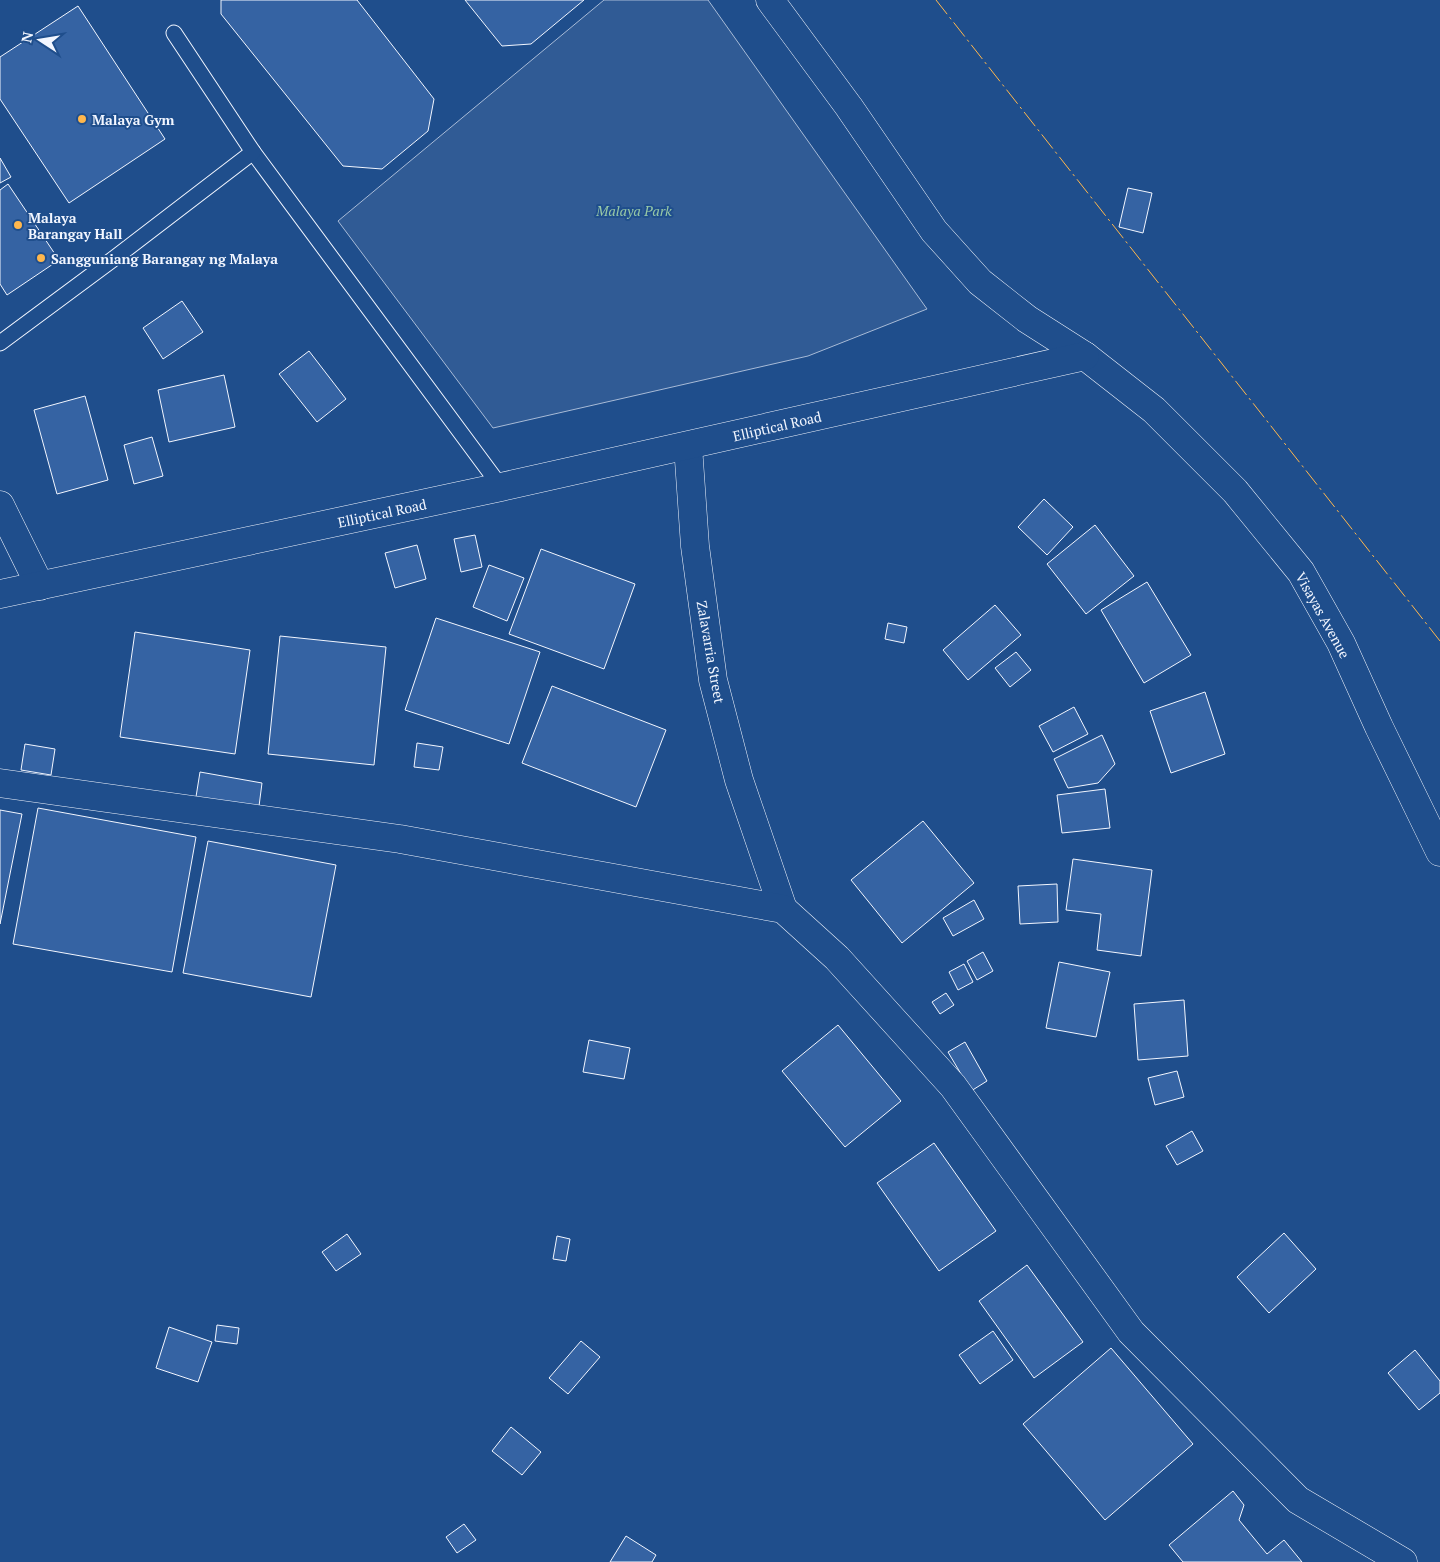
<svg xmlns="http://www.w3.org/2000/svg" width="1440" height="1562" font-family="'PT Serif',serif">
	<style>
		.built { fill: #305b95; stroke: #a8bbd7 }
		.building { fill: #3563a3; stroke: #f2f6ff }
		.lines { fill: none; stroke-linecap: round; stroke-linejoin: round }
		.lane-casing { stroke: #f2f6ff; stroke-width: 17 }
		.street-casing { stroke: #f2f6ff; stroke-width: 29 }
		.secondary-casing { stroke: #f2f6ff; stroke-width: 29 }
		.lane { stroke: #1f4e8c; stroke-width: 15 }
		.street { stroke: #1f4e8c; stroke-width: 28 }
		.secondary { stroke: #1f4e8c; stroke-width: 28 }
		.power { stroke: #ffb74d; stroke-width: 1; stroke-dasharray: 18 4 2.5 4; stroke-linecap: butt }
		.poi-dot { fill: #ffb74d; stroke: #1f4e8c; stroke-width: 2 }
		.labels { text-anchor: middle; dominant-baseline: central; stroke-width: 4; stroke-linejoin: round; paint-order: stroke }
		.poi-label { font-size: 14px; font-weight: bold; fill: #f2f6ff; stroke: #1f4e8c; text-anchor: start }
		.park-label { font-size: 14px; font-style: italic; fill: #97c8a6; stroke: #1f4e8c }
		.street-label { font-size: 14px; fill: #f2f6ff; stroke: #1f4e8c }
	</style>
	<rect width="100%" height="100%" fill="#1f4e8c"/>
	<!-- built -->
	<polygon class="built" points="604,0 708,0 927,309 808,356 493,428 338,221"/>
	<!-- building -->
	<g class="building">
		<polygon points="221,0 357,0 434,99 428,131 382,169 343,166 221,14"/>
		<polygon points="465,0 584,0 531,44 502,46"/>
		<polygon points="78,6 165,139 69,203 0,99 0,57"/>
		<polygon points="0,158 11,177 0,183"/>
		<polygon points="8,184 59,260 7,295 0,284 0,190"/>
		<polygon points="1128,188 1152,193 1143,233 1119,227"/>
		<polygon points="182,301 203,332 163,359 143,328"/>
		<polygon points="309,351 346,399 317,422 279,374"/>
		<polygon points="224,375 235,427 169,442 158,390"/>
		<polygon points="85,396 108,480 57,494 34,410"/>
		<polygon points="152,437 163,476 134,484 124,445"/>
		<polygon points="1044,499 1073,527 1047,555 1018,527"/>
		<polygon points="1095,525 1134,576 1086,614 1047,564"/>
		<polygon points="475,535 482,567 461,572 454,539"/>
		<polygon points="417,545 426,579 395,588 385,553"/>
		<polygon points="541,549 635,584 604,669 509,634"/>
		<polygon points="489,565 524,578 507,621 473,607"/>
		<polygon points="1147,582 1191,655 1144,683 1101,610"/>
		<polygon points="995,605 1021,635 968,680 943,650"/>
		<polygon points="436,618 540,652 509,744 405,710"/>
		<polygon points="888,623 907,627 904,643 885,639"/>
		<polygon points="135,632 250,650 235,754 120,737"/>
		<polygon points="280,636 386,647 374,765 268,754"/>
		<polygon points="1016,652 1031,670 1010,687 995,668"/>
		<polygon points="552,686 666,730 636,807 522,763"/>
		<polygon points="1205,692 1225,754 1171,773 1150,711"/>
		<polygon points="1074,707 1088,734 1053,752 1039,726"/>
		<polygon points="1102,735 1115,764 1098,783 1068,788 1054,759"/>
		<polygon points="417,743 443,747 439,770 414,767"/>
		<polygon points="25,744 55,749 51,775 21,770"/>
		<polygon points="200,772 262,783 258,814 195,803"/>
		<polygon points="1105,789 1110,828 1062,833 1057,795"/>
		<polygon points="38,808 196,837 172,972 13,944"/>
		<polygon points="0,810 22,814 0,924"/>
		<polygon points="923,821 974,883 902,943 851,880"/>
		<polygon points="208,841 336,865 311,997 183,973"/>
		<polygon points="1073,859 1152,870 1141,956 1097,950 1101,914 1066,910"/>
		<polygon points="1057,884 1058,922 1020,924 1018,886"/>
		<polygon points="974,900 984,919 953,936 943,918"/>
		<polygon points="983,952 993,971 977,980 967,961"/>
		<polygon points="1059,962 1110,972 1096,1037 1046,1028"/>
		<polygon points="964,964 973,982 958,990 949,972"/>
		<polygon points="946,993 954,1005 940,1014 932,1002"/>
		<polygon points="1184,1000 1188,1056 1138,1060 1134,1004"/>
		<polygon points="838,1025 901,1101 845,1147 782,1071"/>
		<polygon points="589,1040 630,1048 624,1079 583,1072"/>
		<polygon points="965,1042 987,1081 971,1091 948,1052"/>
		<polygon points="1177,1071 1184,1097 1155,1105 1148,1078"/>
		<polygon points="1192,1131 1203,1151 1177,1165 1166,1146"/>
		<polygon points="934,1143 996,1231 939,1271 877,1183"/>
		<polygon points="1284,1233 1316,1269 1269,1313 1237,1277"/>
		<polygon points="347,1234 361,1254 336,1271 322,1252"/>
		<polygon points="557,1236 570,1239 566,1261 553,1259"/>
		<polygon points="1027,1265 1083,1342 1034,1378 979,1301"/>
		<polygon points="217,1325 239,1328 237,1344 215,1341"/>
		<polygon points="169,1327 212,1342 198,1382 156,1368"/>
		<polygon points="993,1331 1013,1360 980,1384 959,1355"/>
		<polygon points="581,1341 600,1357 568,1394 549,1378"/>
		<polygon points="1111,1348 1193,1444 1105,1520 1023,1424"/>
		<polygon points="1415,1350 1440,1381 1440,1393 1419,1410 1388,1373"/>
		<polygon points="511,1427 541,1452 522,1475 492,1451"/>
		<polygon points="1233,1491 1244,1505 1239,1520 1267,1554 1284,1540 1302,1562 1183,1562 1169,1545"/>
		<polygon points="464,1524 476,1540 457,1553 446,1537"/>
		<polygon points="626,1536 656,1555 652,1562 610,1562"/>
	</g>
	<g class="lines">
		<!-- lane casing -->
		<g class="lane-casing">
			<g id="lane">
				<polyline points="174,33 253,152 501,487"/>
				<polyline points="0,343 112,260 253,152"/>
			</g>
		</g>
		<!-- street casing -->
		<g class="street-casing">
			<g id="street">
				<polyline points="688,446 695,546 713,680 739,780 783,909"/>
				<polyline points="0,505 40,586"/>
				<polyline points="0,783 400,839 783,909 837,958 953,1086 1131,1332 1298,1500 1403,1562"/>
			</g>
		</g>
		<!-- secondary casing -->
		<g class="secondary-casing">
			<g id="secondary">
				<polyline points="770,0 849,107 934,231 980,282 1027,319 1085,356 1154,410 1235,491 1301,572 1341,643 1379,727 1440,852"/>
				<polyline points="0,594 501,487 1085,356"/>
			</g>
		</g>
		<!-- lane -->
		<use href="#lane" class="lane"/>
		<!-- street -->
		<use href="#street" class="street"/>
		<!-- secondary -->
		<use href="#secondary" class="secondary"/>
		<!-- power -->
		<polyline class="power" points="936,0 1440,641"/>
	</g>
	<!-- markers -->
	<g class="poi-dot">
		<circle cx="82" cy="119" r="5"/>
		<circle cx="18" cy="225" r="5"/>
		<circle cx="41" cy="258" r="5"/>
	</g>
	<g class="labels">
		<!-- poi labels -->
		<g class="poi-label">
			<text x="92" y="119">Malaya Gym</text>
			<text x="28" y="217">Malaya<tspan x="28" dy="16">Barangay Hall</tspan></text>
			<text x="51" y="258">Sangguniang Barangay ng Malaya</text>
		</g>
		<!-- park labels -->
		<g class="park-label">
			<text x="634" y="210">Malaya Park</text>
		</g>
		<!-- street labels -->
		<g class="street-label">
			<text transform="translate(777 426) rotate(-13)">Elliptical Road</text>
			<text transform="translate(382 513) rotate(-12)">Elliptical Road</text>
			<text transform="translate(1323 615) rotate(61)">Visayas Avenue</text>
			<text transform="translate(711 652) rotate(80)">Zalavarria Street</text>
		</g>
	</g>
	<!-- north arrow -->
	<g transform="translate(40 40) rotate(282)" stroke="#1f4e8c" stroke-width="4" paint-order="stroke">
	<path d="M0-4L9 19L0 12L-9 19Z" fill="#f2f6ff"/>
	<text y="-8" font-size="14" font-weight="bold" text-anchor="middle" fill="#f2f6ff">N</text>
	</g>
</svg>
